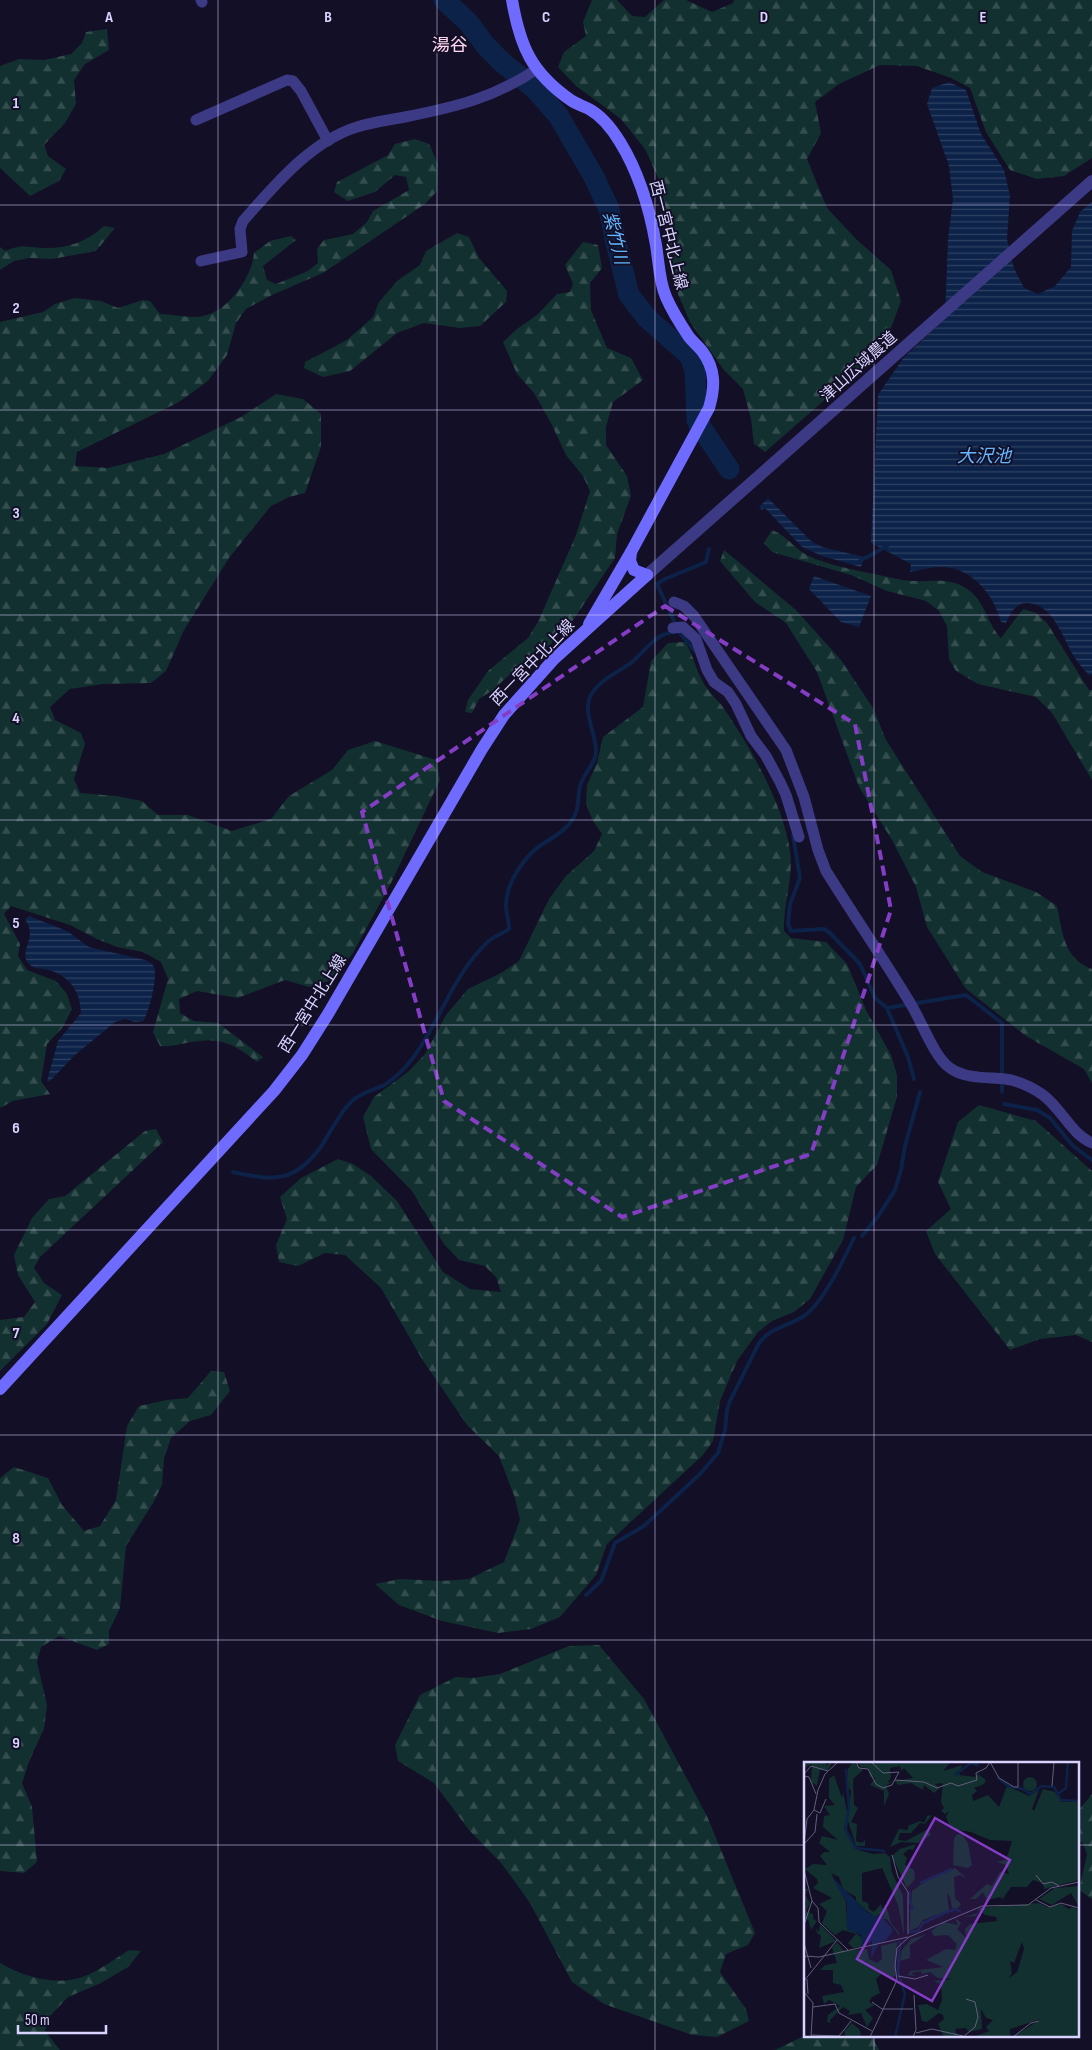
<svg xmlns="http://www.w3.org/2000/svg" width="1092" height="2050" font-family="'Sofia Sans Condensed','Noto Sans JP',sans-serif">
	<style>
		.forest { fill: url(#forest-firs) }
		.water { fill: url(#water-rules) }
		.lines { fill: none; stroke-linecap: round; stroke-linejoin: round }
		.stream { stroke: #0c2248; stroke-width: 4 }
		.river { stroke: #0c2248; stroke-width: 21 }
		.minor { stroke: #3d3a85; stroke-width: 11 }
		.tertiary { stroke: #3d3a85; stroke-width: 12 }
		.secondary { stroke: #6f6bff; stroke-width: 12 }
		.marked { fill: none; stroke: #843dc5; stroke-width: 4; stroke-dasharray: 10 6; stroke-linejoin: round }
		.grid { fill: none; stroke: #d9d4ff; stroke-width: 1; stroke-opacity: 0.55 }
		.labels { text-anchor: middle; dominant-baseline: central; stroke-width: 4; stroke-linejoin: round; paint-order: stroke }
		.street-label { font-size: 16px; fill: #d9d4ff; stroke: #130f26 }
		.neighbourhood-label { font-size: 18px; fill: #ffd6f0; stroke: #130f26 }
		.water-label { font-size: 18px; font-style: italic; fill: #62b6ff; stroke: #130f26 }
		.inset-river { fill: none; stroke: #0c2248; stroke-width: 2.5 }
		.inset-road { fill: none; stroke: #625e7d; stroke-width: 1 }
		.view { fill: #843dc5; fill-opacity: 0.15; stroke: #843dc5; stroke-width: 2.5 }
		.inset-edge { fill: none; stroke: #d9d4ff; stroke-width: 2.5 }
		.grid-label { font-size: 16px; text-anchor: middle; font-weight: bold; fill: #d9d4ff; stroke: #130f26; stroke-width: 4; stroke-linejoin: round; paint-order: stroke }
	</style>
	<defs>
		<pattern id="forest-firs" width="22" height="20" patternUnits="userSpaceOnUse" patternTransform="scale(1.25)"><rect width="22" height="20" fill="#12302f"/><path d="M5 1l3.5 6h-7zM16 11l3.5 6h-7z" fill="#344d4e"/></pattern>
		<pattern id="water-rules" width="6" height="5" patternUnits="userSpaceOnUse" patternTransform="scale(1.25)"><rect width="6" height="5" fill="#0c2248"/><path d="M0 2.5h6" fill="none" stroke="#2f4163"/></pattern>
	</defs>
	<rect width="100%" height="100%" fill="#130f26"/>
	<!-- forest -->
	<g class="forest">
		<polygon points="592,0 617,0 632,16 645,17 664,0 686,0 712,12 733,3 734,0 1092,0 1092,158 1064,176 1037,179 1010,170 986,132 970,88 951,78 917,66 880,65 839,84 815,102 821,133 807,159 827,208 856,239 891,270 901,301 883,349 765,452 754,444 751,419 743,389 723,369 690,322 678,294 661,215 659,180 645,149 621,119 576,86 558,67 564,52 586,36 583,22"/>
		<polygon points="107,29 109,50 85,64 74,80 76,104 65,123 44,145 48,156 66,169 59,181 30,196 0,168 0,66 19,59 44,60 71,54 82,43 86,32"/>
		<path d="M415,139l14,5 9,20 -1,27 -12,13 -102,69 -51,22 -26,14 -10,14 -9,32 -19,26 -29,21 -102,50 -2,14 33,2 56,-14 77,-37 35,-23 27,5 18,15v33l-16,46 -16,4 -18,9 -42,52 -45,72 -18,41 -15,12 -48,1 -33,5 -20,18 5,13 26,13 4,11 -11,35 6,14 36,3 26,5 16,14h30l44,16 39,-12 18,-23 43,-26 16,-20 27,-9 61,19 4,20 -49,103 -38,70 -21,27 -23,7 -24,-7 -47,18 -41,-7 -18,8 1,14 14,8 24,2 45,34 -6,5c-22,-18 -36,-25 -66,-20 -11,2 -19,5 -31,4l-7,-14 15,-53 -7,-17 -18,-10 -26,-5 -20,-8 -27,-14 -59,-19 -7,8 16,30 -2,12 9,14 29,11 11,13 5,15 -9,18 -16,17 -6,37 9,13 -37,7 -13,7v-786l43,-10 12,-8 20,-6 26,3 17,7 25,-8 7,1 10,13c12,0 32,5 43,2 26,-5 49,-39 51,-63l16,-12 21,-5 5,4 -33,26 4,14 9,4 32,-13 10,-8 -1,-14 7,-9 29,-6 14,-12 6,-11 36,-21 -3,-13 -11,-2 -20,17 -27,9 -14,-9 3,-10 51,-27 7,-11z"/>
		<path d="M104,226l11,2 -19,23 -44,8 -23,-1 -15,3 -14,9v-23l5,4c18,-7 19,-4 38,-3 23,1 44,-6 61,-22z"/>
		<polygon points="457,233 469,237 479,258 507,291 506,302 480,326 460,328 424,323 397,333 350,371 323,377 304,368 305,362 347,340 373,317 379,302 397,281 420,265 426,251"/>
		<polygon points="583,242 598,245 602,268 590,283 591,310 607,348 631,358 643,380 613,402 606,427 606,445 627,476 631,496 617,534 615,558 571,623 550,645 520,665 493,690 479,699 472,713 465,712 468,700 488,671 528,638 538,622 576,535 590,491 583,476 566,455 551,423 534,393 517,374 503,342 517,329 537,315 557,294 570,292 573,284 565,265"/>
		<path d="M772,530c14,5 21,17 33,24 15,9 52,17 70,20 12,3 25,6 37,7 20,1 38,-4 55,8 18,11 20,35 34,49l22,-29 13,4 11,10 42,67h3v90l-40,-67 -16,-16 -58,-13 -22,-13 -7,-12 -2,-33 -8,-15 -13,-10 -39,-10 -36,-16 -79,-23 -8,-9z"/>
		<path d="M724,550l72,60 45,50 32,48 13,32 74,116 22,16 54,20 21,14c6,27 6,52 35,63v114l-8,-14 -58,-33 -60,-47 -39,-62 -11,-40 -24,-47 -33,-53 -42,-115 -31,-49 -31,-21 -35,-41z"/>
		<path d="M685,642c8,12 10,25 17,38 5,11 14,18 21,27 27,40 60,96 67,144 4,27 -7,53 -6,80l7,7 35,4 21,22 20,48 24,43 6,20v22l-20,68 -21,22 -13,53 -33,59 -16,13 -22,9 -14,11 -21,29 -17,40 -7,40 -10,14 -96,89 -11,31 -36,42 -29,12 -33,4 -56,-12 -43,-16 -24,-21 25,-5 41,2 28,-2 35,-17 16,-42 -5,-22 -16,-42 -32,-31 -45,-66 -41,-71 -36,-33 -20,-2 -27,13 -19,-4 -3,-17 11,-26 -7,-22 21,-19 37,-19 15,5 18,12 26,25 46,71 27,17 31,3 -5,-15 -11,-11 -26,-6 -15,-16 -32,-53 -41,-42 -8,-32 11,-20 34,-25 17,-18 21,-39 22,-26 33,-16 18,-12 30,-62 17,-23 28,-25 8,-17 -9,-13 -7,-17 1,-19 10,-22 6,-26 40,-30 8,-46 17,-18z"/>
		<polygon points="979,1105 1036,1121 1092,1171 1092,1342 1076,1335 1040,1339 1010,1350 935,1254 926,1231 951,1209 938,1182 958,1122"/>
		<polygon points="156,1129 163,1142 40,1257 34,1268 44,1283 62,1295 47,1324 0,1371 0,1320 24,1317 35,1302 18,1275 14,1255 32,1218 49,1199 65,1196 145,1131"/>
		<polygon points="211,1371 224,1372 230,1391 211,1415 190,1421 171,1438 164,1459 162,1485 153,1503 126,1546 120,1608 109,1631 109,1644 97,1650 59,1636 41,1647 37,1662 47,1705 44,1729 30,1759 22,1783 32,1807 37,1862 24,1873 0,1871 0,1478 14,1467 48,1478 62,1505 84,1531 100,1526 116,1500 127,1426 139,1406 167,1400 188,1398"/>
		<polygon points="599,1645 644,1699 707,1816 755,1933 748,1945 726,1954 720,1972 746,2009 749,2021 717,2037 692,2035 604,2004 572,1982 530,1903 502,1864 469,1830 434,1783 398,1761 395,1745 420,1695 456,1677 472,1678 500,1674 569,1646"/>
		<polygon points="1092,1794 1092,1899 1079,1890 1087,1854 1083,1843 1078,1841 1078,1811"/>
		<path d="M129,1950l12,1 -13,16 -27,16 -33,14 -18,19 -5,15 15,19h-60v-87c24,14 58,24 85,13 15,-6 30,-17 44,-26z"/>
		<polygon points="806,2035 872,2036 879,2050 775,2050"/>
	</g>
	<!-- water -->
	<g class="water">
		<path d="M949,82l17,8 15,44 23,36 6,26 -3,43 7,29 10,20 14,6 17,-8 16,-19 1,-36 8,-19 12,-10v472l-2,2c-6,-6 -12,-13 -17,-21 -11,-19 -21,-52 -46,-52 -12,0 -17,11 -21,20l-5,-1c-7,-27 -29,-55 -60,-55 -10,0 -21,3 -31,5l1,-8 -40,-21 7,-148 26,-38 41,-38 3,-80 5,-40 -4,-33 -22,-62 5,-16z"/>
		<polygon points="768,498 811,541 822,547 864,557 861,567 822,556 802,547 765,508 762,510 759,507"/>
		<polygon points="814,576 871,596 859,627 841,622 809,589"/>
		<path d="M29,916l38,15 22,16 56,13c4,2 7,3 9,7 4,10 -5,46 -11,54l-8,1 -10,-3 -10,3 -40,33 -26,27 -2,-1 11,-40 23,-28c-1,-21 -10,-36 -32,-43 -7,-2 -15,0 -21,-7 -7,-9 2,-20 2,-30 0,-5 -3,-10 -5,-14z"/>
	</g>
	<g class="lines">
		<!-- stream -->
		<g class="stream">
			<polyline points="860,561 887,546"/>
			<polyline points="695,651 679,632 657,584 665,579 706,562 709,549"/>
			<polyline points="793,835 800,878 790,904 788,924 791,931 824,929 830,933 860,964 875,998 887,1008 908,1057 914,1079"/>
			<polyline points="887,1008 966,995 1002,1023 1002,1092"/>
			<polyline points="1004,1104 1037,1110 1050,1118 1073,1146 1092,1160"/>
			<path d="M233,1172c41,9 63,11 89,-27 10,-15 17,-32 30,-44 10,-10 22,-10 34,-17 9,-6 20,-17 27,-26 25,-34 38,-76 66,-107 4,-4 7,-8 11,-11 6,-5 13,-6 19,-11 0,-8 -3,-16 -3,-23 0,-24 19,-51 38,-63 12,-7 28,-17 32,-31 3,-8 2,-18 4,-26 3,-12 16,-22 16,-35 0,-17 -14,-40 -5,-56 8,-15 28,-23 41,-33 13,-11 25,-30 43,-30"/>
			<polyline points="862,1236 879,1215 895,1190 901,1170 905,1146 920,1092"/>
			<path d="M586,1595l15,-14 14,-38 29,-17 56,-52 18,-21 7,-23 2,-20 3,-9 29,-58c12,-16 30,-17 45,-27 19,-13 40,-57 50,-78"/>
		</g>
		<!-- river -->
		<polyline class="river" points="444,0 468,22 485,45 503,63 534,88 558,115 594,177 609,209 615,239 629,295 647,318 690,356 695,370 697,421 729,469"/>
		<!-- minor -->
		<g class="minor">
			<polyline points="201,0 202,2"/>
			<polyline points="196,120 287,80 293,81 301,91 328,141"/>
			<path d="M201,261l41,-9 -2,-23 3,-8c31,-35 68,-80 114,-94 15,-5 32,-7 48,-10 50,-10 89,-19 132,-48"/>
			<path d="M674,602l10,4 10,10 92,134 18,47 14,53 8,21c28,45 59,90 86,135 10,17 23,52 38,62 15,11 38,9 55,11 14,2 27,8 38,16 18,13 28,39 49,48"/>
			<polyline points="673,628 683,627 696,639 707,670 714,682 728,692 736,704 751,736 766,756 780,782 786,795 799,837"/>
		</g>
		<!-- tertiary -->
		<polyline class="tertiary" points="647,575 1092,181"/>
		<!-- secondary -->
		<g class="secondary">
			<path d="M512,0c8,46 19,73 60,101 5,3 11,5 17,8 13,7 23,20 31,33 19,31 30,68 36,103 3,18 3,36 10,52 6,14 15,28 23,40 4,5 9,9 13,14 14,18 13,37 7,57l-78,144 -1,9 4,9 13,5"/>
			<polyline points="589,624 631,552"/>
			<polyline points="0,1389 274,1091 302,1055 328,1014 482,749 504,715 554,659 647,575"/>
		</g>
	</g>
	<!-- marked area -->
	<path class="marked" d="M665,606l190,118 36,186 -80,244 -189,63 -178,-116 -82,-289z"/>
	<!-- grid -->
	<path class="grid" d="M218,0v2050M437,0v2050M655,0v2050M874,0v1764M0,205h1092M0,410h1092M0,615h1092M0,820h1092M0,1025h1092M0,1230h1092M0,1435h1092M0,1640h1092M0,1845h806M1078,1845h14M874,2036v14"/>
	<g class="labels">
		<!-- street labels -->
		<g class="street-label">
			<text transform="translate(668 235) rotate(76)">西一宮中北上線</text>
			<text transform="translate(859 367) rotate(-42)">津山広域農道</text>
			<text transform="translate(533 663) rotate(-46)">西一宮中北上線</text>
			<text transform="translate(313 1004) rotate(-58)">西一宮中北上線</text>
		</g>
		<!-- neighbourhood labels -->
		<g class="neighbourhood-label">
			<text x="450" y="45">湯谷</text>
		</g>
		<!-- water labels -->
		<g class="water-label">
			<text transform="translate(615 238) rotate(76)">紫竹川</text>
			<text x="984" y="456">大沢池</text>
		</g>
	</g>
	<!-- overview -->
	<g transform="translate(804 1762)">
		<rect width="275" height="275" fill="#130f26"/>
		<path d="M0,0h21l2,4 3,-4 1,3 -3,5h-8l-3,16 -6,-4 1,-18 -8,4zM49,0l10,8 -10,9 1,26 4,3 -7,14 6,2 -1,17 6,2 3,-3v6h-9l-8,-25 -1,8 8,20 18,5 12,-1 5,4 2,16 11,23 1,39 -6,-30 -16,-37 -20,5v28l6,2 1,6 5,3 7,-8 2,5 3,-4 5,18 9,11 -1,1 -12,-16h-3l-1,-7 -7,5 -9,-6 -11,-10v-4l-13,-8 -4,-12 -8,-4 15,29 1,27 8,3 7,6v9l-9,1 -5,-5 8,-9 -13,-4 -8,5 -13,-12 5,-12 -8,-7 13,-6 -19,-10 5,-5 -1,-4 -12,-10 8,-5 14,1 -7,-9 4,-4h6l-11,-9 3,-7 16,4 -15,-13 1,-11 6,-1 -6,-9 11,-1 -6,-7v-19l5,-4 8,23 1,-6 5,25 3,-26 -4,-6 1,-16zM53,0h94l-8,9 19,-6 -3,10 16,2 3,-3 8,6 -2,4 -10,4 3,3 -5,4 1,6 15,-6 11,12 8,-21 22,10 10,-6 -7,19 2,2 9,-22 12,3 6,10h18v78l-35,9 -1,-6 -10,-3 -6,7h-16l-9,13 -1,-3 -14,3 -4,-8 -7,7h-6l17,-15 5,2 8,-14 9,2 -3,-9 -9,-3 9,-2 6,-19 -22,-1 -19,-8 -20,-3 -5,-12 3,-6 -4,3 -4,-3 3,-3 -3,-6 2,-19 -8,1 5,4 -6,5 -10,-8 -1,5 -12,-7 -13,2 -3,-4 18,-3 -9,-10 -3,3 -1,-5 -10,2 1,10 -4,5 6,-2 -7,5 3,8 -5,12v-15l-14,-6 5,-7 -5,-1 -2,-9 -7,-1zM219 22a7 7 0 1 1 14 0a7 7 0 1 1-14 0ZM128,53l-7,9 -5,-1 -9,10h-11l-2,7 8,1 22,-12 3,6 -13,8 -17,-1 -11,5 9,-18 9,1v-4l12,-5 4,2 3,-7zM153,72l5,1 6,8 4,22 -4,3 -15,-3 1,-26zM112,82l-3,6 -4,-1 -6,5 4,4 -2,7 9,5 1,9 -8,9 -15,-32 8,-7zM151,106l11,10 -6,-3 -6,2 1,21 6,6 -3,4h-6l-2,-11 -3,-4 2,17 -26,10 -5,7 -9,4 3,-40 14,-10zM275,124v21l-8,-14 -19,12 -13,-6 16,-11zM1,127h3l-3,6 5,8 -4,8 7,3v5l4,2 -6,9 -3,-11 -4,5 2,-22 -2,-3zM235,141l8,4 15,-3 6,5 6,-2 5,4v126h-66l28,-18 -31,10v7l-36,1 15,-6 -3,-4 7,-7 -7,-2 -5,-9 1,20 -13,3 -3,-4 -11,1 3,8h-14l-6,-13 6,-5 -1,-4 -4,-2 -12,9 -5,-1 -4,-16 9,-1 11,6 4,-10 -1,-16 -8,-3 20,-2 -15,-1 -8,-6 -8,2 -1,-3 -10,2 5,3 -8,-1 2,-4 34,-4 -18,-7 20,-11 9,1 2,-6 -9,-9 -14,1 -3,-5 13,-9 14,3 -3,-7 6,5 -4,6 9,9 -1,-9 5,-5 27,-3 -1,-4 -11,-2 -5,-5 -4,6 -12,1 14,-4 1,-5zM218,180l2,7 -7,23 -8,6 3,-5 -2,-12 4,2zM16,162l16,17 -17,7 2,-12 -4,-3 -1,-5 3,4zM123,172l-17,11v13l-10,3 2,-11 9,-11zM33,180l7,9 23,-2 2,10 8,4 5,-4 -1,-13 16,-4 -2,34 -4,3 -9,-6 -6,6 4,14 -8,4 -3,5 6,3 -10,5 8,8 -6,9 -6,-14 -13,2 2,-4 -7,-4 -13,13 1,3 -4,-1 1,-7 12,-9 -11,-6 -5,4 -2,-8 22,-4 -3,-7 -8,-2v-13h-13l5,-5 12,-2 -5,-15zM48,261l8,7 1,7h-15l-2,-6z" fill="#12302f" fill-rule="evenodd"/>
		<path d="M28,115l35,35 11,5 5,-4 1,7 7,7 2,4 -7,9 -7,3 -8,16 1,-18 -10,5 -1,-11 -14,-6v-26z" fill="#0c2248"/>
		<path class="inset-river" d="M42,7l3,39 -4,21 11,19 29,3M151,13l16,-12 6,2v-3M193,15l11,9 15,3 7,5 12,-8 12,1 7,13 18,1M254,32l8,-6 2,-26M116,121l32,-14M105,151l4,-6 -4,-5 1,-10M105,170l9,-1 5,-8 21,-10 12,-4 5,3M91,275l10,-43 -7,-22 2,-31"/>
		<path class="inset-road" d="M52,0l3,6 9,1 8,15 7,4 9,-3 7,-13 -16,1 -12,-11M186,0l9,16 15,9h4v-25M0,12l7,-8 17,5M0,14l5,1 7,17M91,18l29,2 13,6 14,-5 7,3 19,-6 -1,-7 10,-5 4,-6M248,24l2,-24M10,48l6,3 6,-14M1,81l10,-11 2,-18M0,82l3,-25 7,-9 4,-20 7,-16 13,-12M88,93l6,22 10,15v42M0,108l8,31 6,7 1,14 29,28M232,113l7,9 9,-2 7,4M232,138l14,7 11,-4 18,5M0,163l8,-24M0,181l7,25M0,194l15,1 89,-20M94,214l17,3 13,-4M3,217l1,15M0,219l33,-41M0,230l9,11 -2,34M68,240l10,7h31M9,245l22,-3 4,9 33,18M112,271l16,-4 31,7M7,273l28,1 12,-15M66,275l27,-57 -2,-14 2,-18 12,-11 73,-31 46,-1 23,-17 28,-6M109,275l3,-7 -2,-35M159,275l12,-10 3,-10 -3,-15 -9,-3M209,275l18,-14 8,-2"/>
		<path class="view" d="M131,56l75,42 -78,141 -75,-42z"/>
		<rect width="275" height="275" class="inset-edge"/>
	</g>
	<g class="grid-label">
		<text x="109" y="22">A</text>
		<text x="328" y="22">B</text>
		<text x="546" y="22">C</text>
		<text x="764" y="22">D</text>
		<text x="983" y="22">E</text>
		<text x="16" y="108">1</text>
		<text x="16" y="313">2</text>
		<text x="16" y="518">3</text>
		<text x="16" y="723">4</text>
		<text x="16" y="928">5</text>
		<text x="16" y="1133">6</text>
		<text x="16" y="1338">7</text>
		<text x="16" y="1543">8</text>
		<text x="16" y="1748">9</text>
	</g>
	<!-- scale -->
	<path d="M18 2025v8h88v-8" fill="none" stroke="#d9d4ff" stroke-width="2.5"/>
	<text x="25" y="2025" font-size="15" fill="#d9d4ff" stroke="#130f26" stroke-width="4" paint-order="stroke">50 m</text>
</svg>
